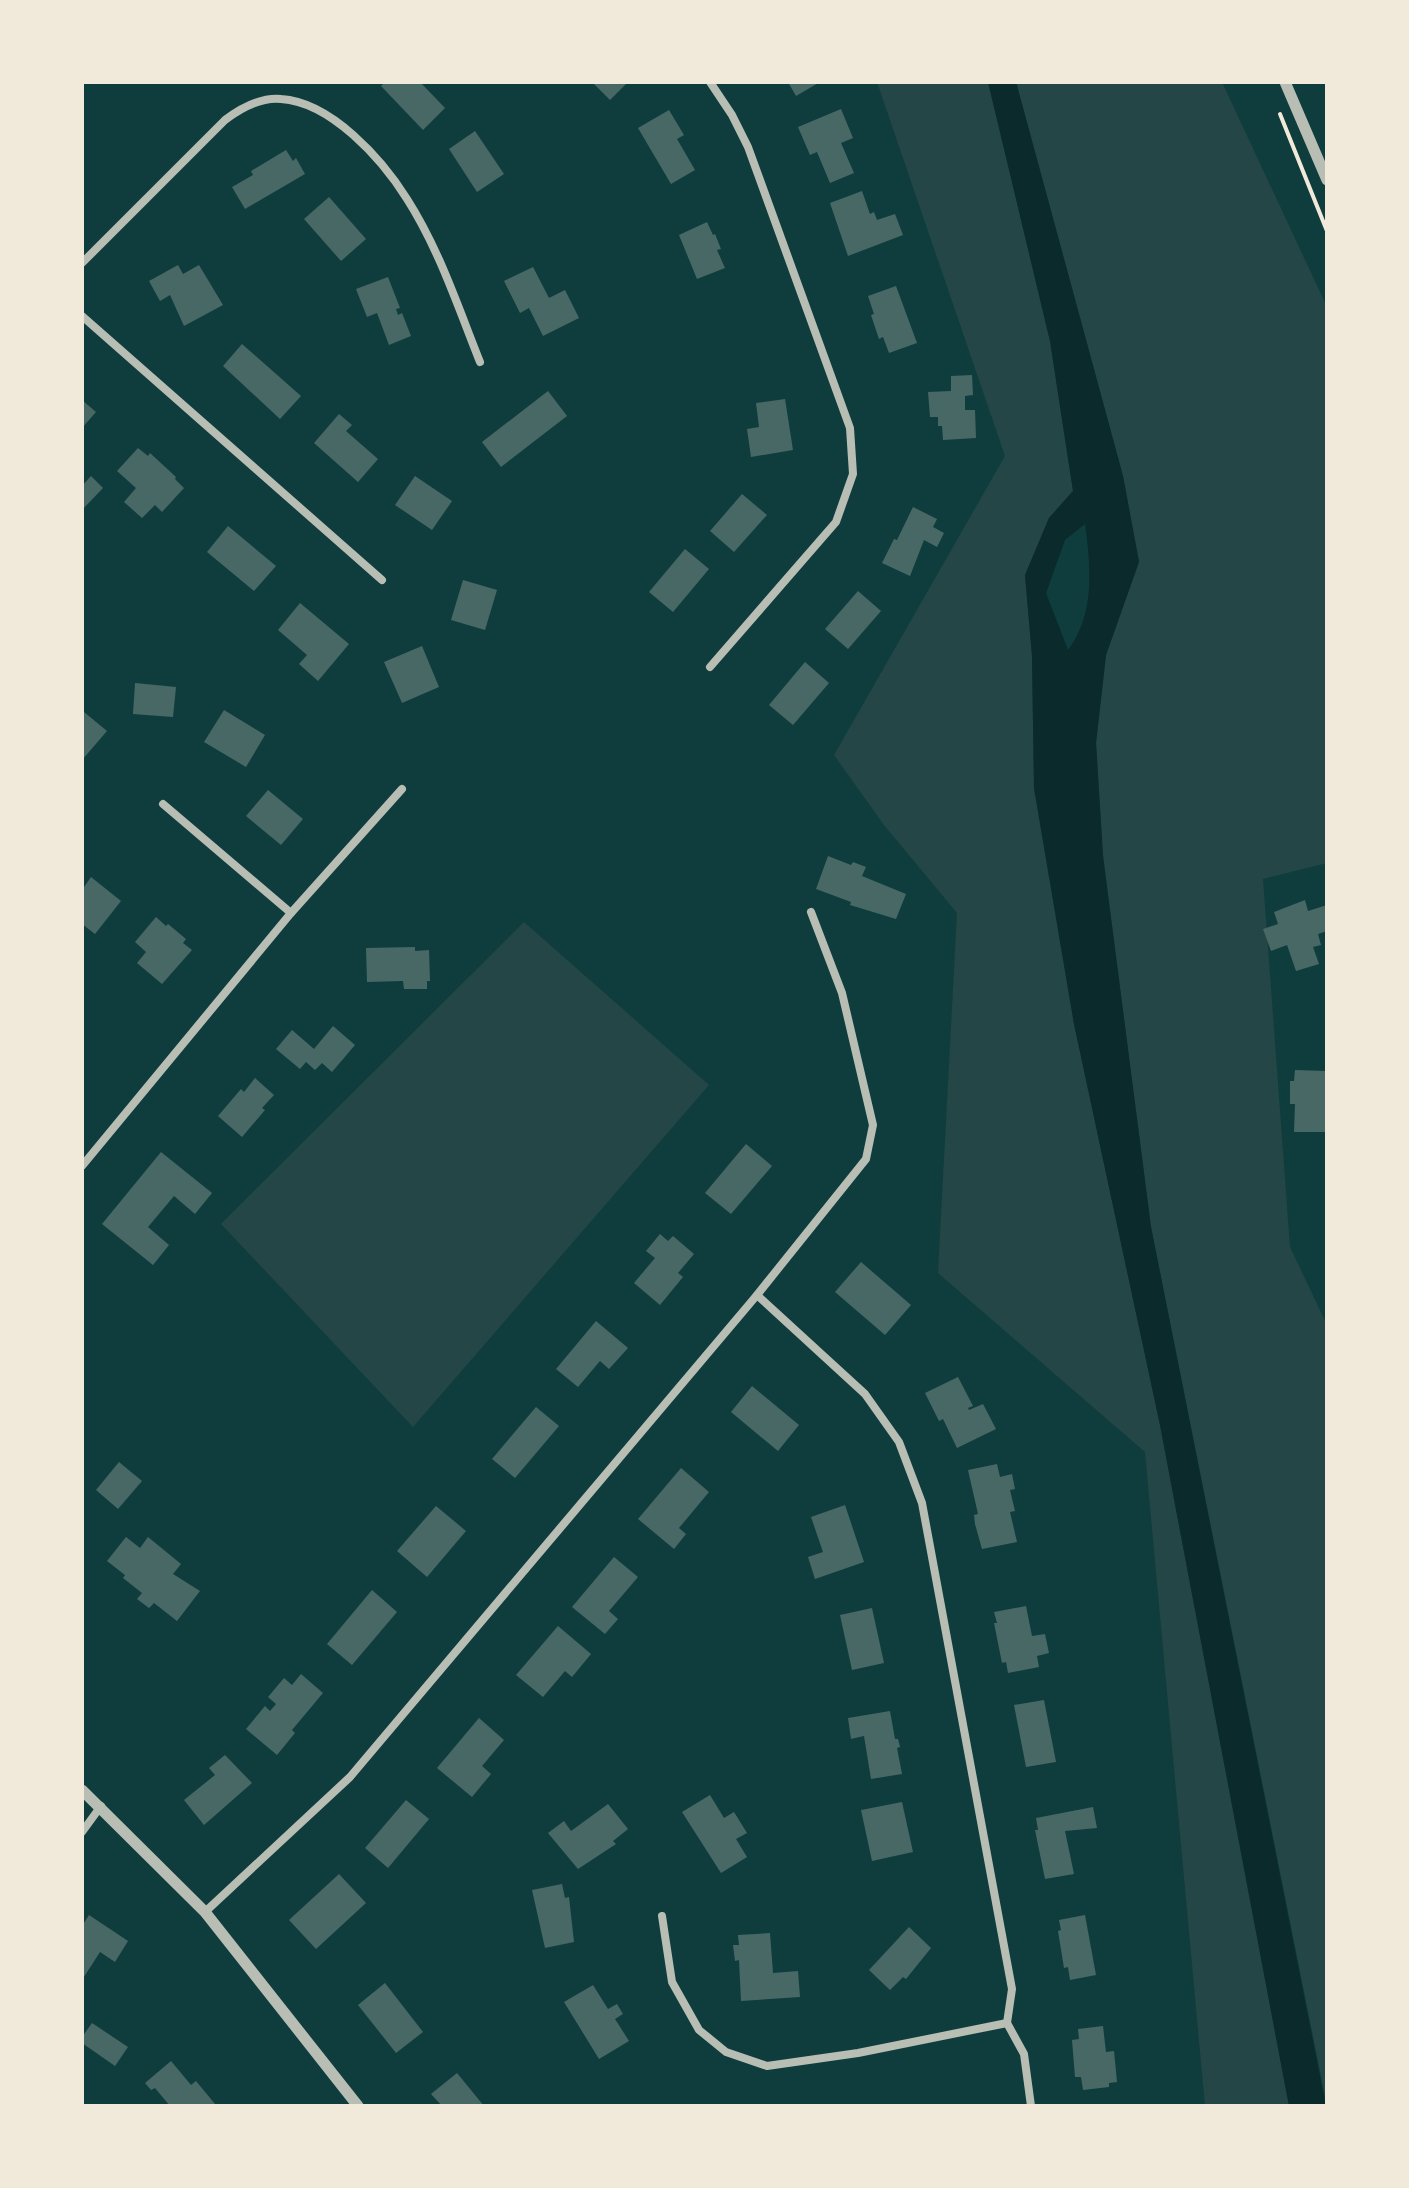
<svg xmlns="http://www.w3.org/2000/svg" width="1409" height="2188" font-family="'Exo 2',sans-serif">
	<style>
		.green { fill: #244646 }
		.water { fill: #0a2a2b; fill-rule: evenodd }
		.building { fill: #486865 }
		.lines { fill: none; stroke-linecap: round; stroke-linejoin: round }
		.path { stroke: #f1e9da; stroke-width: 4 }
		.minor { stroke: #b8beb3; stroke-width: 8 }
		.tertiary { stroke: #b8beb3; stroke-width: 11 }
	</style>
	<rect width="100%" height="100%" fill="#0f3d3e"/>
	<!-- green -->
	<g class="green">
		<polygon points="877,82 988,82 1050,341 1073,491 1049,518 1025,575 1032,656 1034,788 1074,1024 1160,1425 1289,2106 1205,2106 1145,1452 938,1273 957,913 884,825 834,755 1005,456"/>
		<polygon points="1016,82 1222,82 1327,307 1327,863 1263,879 1290,1247 1327,1325 1327,2106 1151,1227 1103,856 1096,743 1106,655 1139,561 1123,476"/>
		<polygon points="524,922 709,1085 413,1427 221,1224"/>
	</g>
	<!-- water -->
	<path class="water" d="M988,82h28l107,394 16,86 -33,93 -10,88 7,113 48,371 175,879h-37l-129,-681 -86,-401 -40,-236 -2,-132 -7,-81 24,-57 24,-27 -23,-150zM1085,524c6,43 10,90 -17,126l-22,-57 19,-53z"/>
	<!-- building -->
	<g class="building">
		<polygon points="385,82 420,82 445,108 423,130 381,86"/>
		<polygon points="592,82 628,82 610,100"/>
		<polygon points="788,82 820,82 796,96"/>
		<polygon points="841,109 853,138 841,143 854,173 830,183 817,152 810,155 798,127"/>
		<polygon points="669,110 684,135 677,139 695,170 671,184 638,128"/>
		<polygon points="475,131 504,174 477,192 449,149"/>
		<polygon points="286,150 293,161 296,158 305,174 245,209 232,187 253,175 251,171"/>
		<polygon points="862,191 870,214 874,212 877,220 895,214 903,235 848,256 830,203"/>
		<polygon points="329,197 366,239 341,261 304,219"/>
		<polygon points="707,222 713,235 715,234 721,249 717,250 725,268 697,279 679,235"/>
		<polygon points="178,265 183,274 199,265 223,305 184,326 170,295 160,301 149,281"/>
		<polygon points="533,267 549,298 565,290 579,318 543,336 529,308 520,313 504,281"/>
		<polygon points="388,277 400,308 396,309 398,315 402,313 411,336 389,345 377,313 367,317 356,289"/>
		<polygon points="896,286 917,343 889,353 883,337 879,339 871,315 874,314 868,296"/>
		<polygon points="242,344 301,396 280,419 223,366"/>
		<polygon points="972,375 973,395 965,396 965,410 975,410 976,438 943,440 942,426 938,426 938,417 930,417 928,392 951,391 951,376"/>
		<polygon points="548,391 567,416 501,467 482,442"/>
		<polygon points="785,399 793,450 751,457 747,429 759,427 756,403"/>
		<polygon points="82,400 96,412 82,428"/>
		<polygon points="339,414 352,425 346,431 378,459 358,482 314,443"/>
		<polygon points="138,448 148,456 150,453 176,477 175,479 184,488 162,512 155,505 142,518 124,502 136,488 117,471"/>
		<polygon points="91,476 103,488 82,510 82,486"/>
		<polygon points="415,476 452,501 432,530 395,505"/>
		<polygon points="742,494 767,515 734,552 710,531"/>
		<polygon points="913,507 937,519 933,527 944,533 937,547 924,540 910,576 882,563 894,539 897,540"/>
		<polygon points="228,526 276,566 254,591 207,552"/>
		<polygon points="685,549 709,569 673,612 649,592"/>
		<polygon points="463,580 497,590 485,630 451,620"/>
		<polygon points="858,591 881,611 848,649 825,629"/>
		<polygon points="300,603 349,644 318,681 299,664 307,655 278,630"/>
		<polygon points="422,646 439,687 402,703 384,662"/>
		<polygon points="805,662 829,683 793,725 769,705"/>
		<polygon points="135,683 176,687 173,717 133,714"/>
		<polygon points="224,710 265,735 246,767 204,742"/>
		<polygon points="84,712 107,731 82,760 82,714"/>
		<polygon points="268,790 303,819 281,845 246,816"/>
		<polygon points="828,856 851,865 853,862 866,867 862,876 906,894 896,919 850,905 851,902 816,889"/>
		<polygon points="91,877 121,901 95,934 82,924 82,890"/>
		<polygon points="1305,900 1308,911 1327,905 1327,931 1318,934 1321,945 1313,947 1319,964 1296,971 1287,945 1271,951 1263,929 1278,924 1274,912"/>
		<polygon points="156,917 166,926 168,924 186,939 183,943 192,950 162,984 137,963 146,952 135,942"/>
		<polygon points="415,947 415,951 429,950 430,981 427,981 427,989 404,989 403,981 367,982 366,948"/>
		<polygon points="333,1026 355,1045 332,1072 322,1063 315,1070 306,1062 300,1069 276,1049 292,1030 314,1049"/>
		<polygon points="1295,1070 1327,1071 1325,1132 1294,1132 1295,1104 1290,1104 1290,1081 1294,1081"/>
		<polygon points="255,1078 274,1095 262,1108 265,1110 242,1137 218,1116 241,1089 244,1092"/>
		<polygon points="746,1144 772,1166 731,1214 705,1193"/>
		<polygon points="161,1152 212,1193 195,1214 174,1196 148,1227 169,1245 153,1265 102,1224"/>
		<polygon points="660,1234 668,1241 673,1236 694,1254 678,1273 683,1277 660,1305 634,1283 655,1258 646,1251"/>
		<polygon points="861,1262 911,1305 885,1335 835,1292"/>
		<polygon points="596,1321 628,1348 609,1369 600,1361 578,1387 556,1369"/>
		<polygon points="958,1377 973,1406 968,1408 969,1410 983,1404 996,1429 957,1448 943,1419 939,1421 925,1393"/>
		<polygon points="752,1386 799,1425 778,1451 731,1412"/>
		<polygon points="536,1407 559,1426 515,1478 492,1459"/>
		<polygon points="119,1462 142,1481 118,1509 96,1490"/>
		<polygon points="997,1464 1000,1477 1012,1474 1015,1489 1010,1490 1015,1511 1010,1512 1017,1542 982,1549 975,1524 974,1515 978,1514 968,1470"/>
		<polygon points="681,1468 709,1492 679,1528 686,1534 674,1549 638,1519"/>
		<polygon points="845,1505 864,1562 815,1579 808,1557 823,1552 811,1517"/>
		<polygon points="436,1506 466,1531 427,1577 397,1551"/>
		<polygon points="126,1537 140,1548 148,1537 181,1564 173,1574 200,1591 177,1621 154,1603 149,1608 137,1599 142,1593 123,1578 125,1575 107,1561"/>
		<polygon points="614,1557 638,1577 609,1611 618,1619 605,1634 572,1607"/>
		<polygon points="372,1590 397,1612 352,1665 327,1644"/>
		<polygon points="1026,1606 1032,1636 1045,1634 1049,1653 1037,1656 1039,1667 1008,1673 1006,1662 1002,1663 994,1623 997,1623 994,1612"/>
		<polygon points="872,1608 884,1663 852,1670 840,1615"/>
		<polygon points="558,1626 591,1654 572,1677 565,1671 543,1697 516,1675"/>
		<polygon points="301,1674 323,1693 292,1730 295,1733 277,1755 246,1729 265,1706 270,1711 276,1704 268,1697 284,1678 292,1685"/>
		<polygon points="1044,1700 1056,1762 1026,1767 1014,1705"/>
		<polygon points="890,1711 895,1739 898,1739 900,1747 897,1748 902,1774 871,1779 864,1736 851,1739 848,1718"/>
		<polygon points="479,1718 504,1740 482,1766 491,1774 472,1797 437,1768"/>
		<polygon points="225,1755 252,1783 204,1825 184,1800 215,1775 209,1768"/>
		<polygon points="710,1795 724,1818 734,1812 747,1833 736,1839 747,1857 721,1873 682,1812"/>
		<polygon points="406,1800 429,1819 388,1868 365,1848"/>
		<polygon points="902,1802 913,1852 872,1861 861,1810"/>
		<polygon points="608,1804 628,1829 613,1841 616,1844 578,1869 548,1833 564,1821 571,1831"/>
		<polygon points="1093,1807 1097,1828 1065,1831 1074,1874 1045,1879 1035,1830 1038,1830 1036,1818"/>
		<polygon points="339,1874 366,1903 316,1949 289,1920"/>
		<polygon points="562,1884 565,1898 569,1897 574,1942 545,1948 532,1890"/>
		<polygon points="89,1915 128,1941 115,1962 100,1952 82,1980 82,1926"/>
		<polygon points="1085,1915 1096,1975 1070,1980 1068,1967 1064,1968 1058,1931 1061,1930 1059,1920"/>
		<polygon points="909,1927 931,1948 906,1979 903,1977 890,1990 869,1970"/>
		<polygon points="770,1933 773,1973 798,1971 800,1997 741,2001 739,1960 735,1961 733,1945 739,1945 738,1935"/>
		<polygon points="385,1983 423,2032 396,2053 358,2005"/>
		<polygon points="593,1985 608,2009 617,2004 623,2014 615,2019 629,2041 599,2059 564,2002"/>
		<polygon points="92,2023 128,2047 115,2066 82,2043 82,2037"/>
		<polygon points="1103,2026 1106,2052 1114,2051 1117,2082 1109,2083 1109,2087 1083,2090 1081,2077 1075,2077 1072,2040 1079,2039 1078,2029"/>
		<polygon points="171,2061 191,2085 196,2081 215,2104 212,2106 170,2106 155,2088 151,2090 145,2083"/>
		<polygon points="457,2073 484,2106 442,2106 431,2094"/>
	</g>
	<g class="lines">
		<!-- path -->
		<polyline class="path" points="1280,114 1327,231"/>
		<!-- minor -->
		<g class="minor">
			<polyline points="710,82 732,115 748,147 850,428 853,474 836,522 710,667"/>
			<path d="M82,263l143,-143c16,-12 35,-23 56,-21 50,3 101,60 126,100 32,50 51,108 73,163"/>
			<polyline points="82,316 382,580"/>
			<polyline points="163,804 291,913"/>
			<polyline points="82,1166 291,913 402,789"/>
			<polyline points="757,1295 865,1394 899,1442 922,1503 1012,1989 1007,2023 1024,2054 1031,2106"/>
			<polyline points="82,1832 101,1806"/>
			<polyline points="205,1912 350,1777 757,1295 866,1159 873,1125 842,993 811,912"/>
			<polyline points="662,1916 672,1982 699,2030 726,2052 767,2066 858,2053 1007,2023"/>
		</g>
		<!-- tertiary -->
		<g class="tertiary">
			<polyline points="1285,82 1327,180"/>
			<polyline points="82,1790 205,1912 358,2106"/>
		</g>
	</g>
	<!-- border -->
	<rect width="1409" height="2188" fill="none" stroke="#f1e9da" stroke-width="168"/>
</svg>
